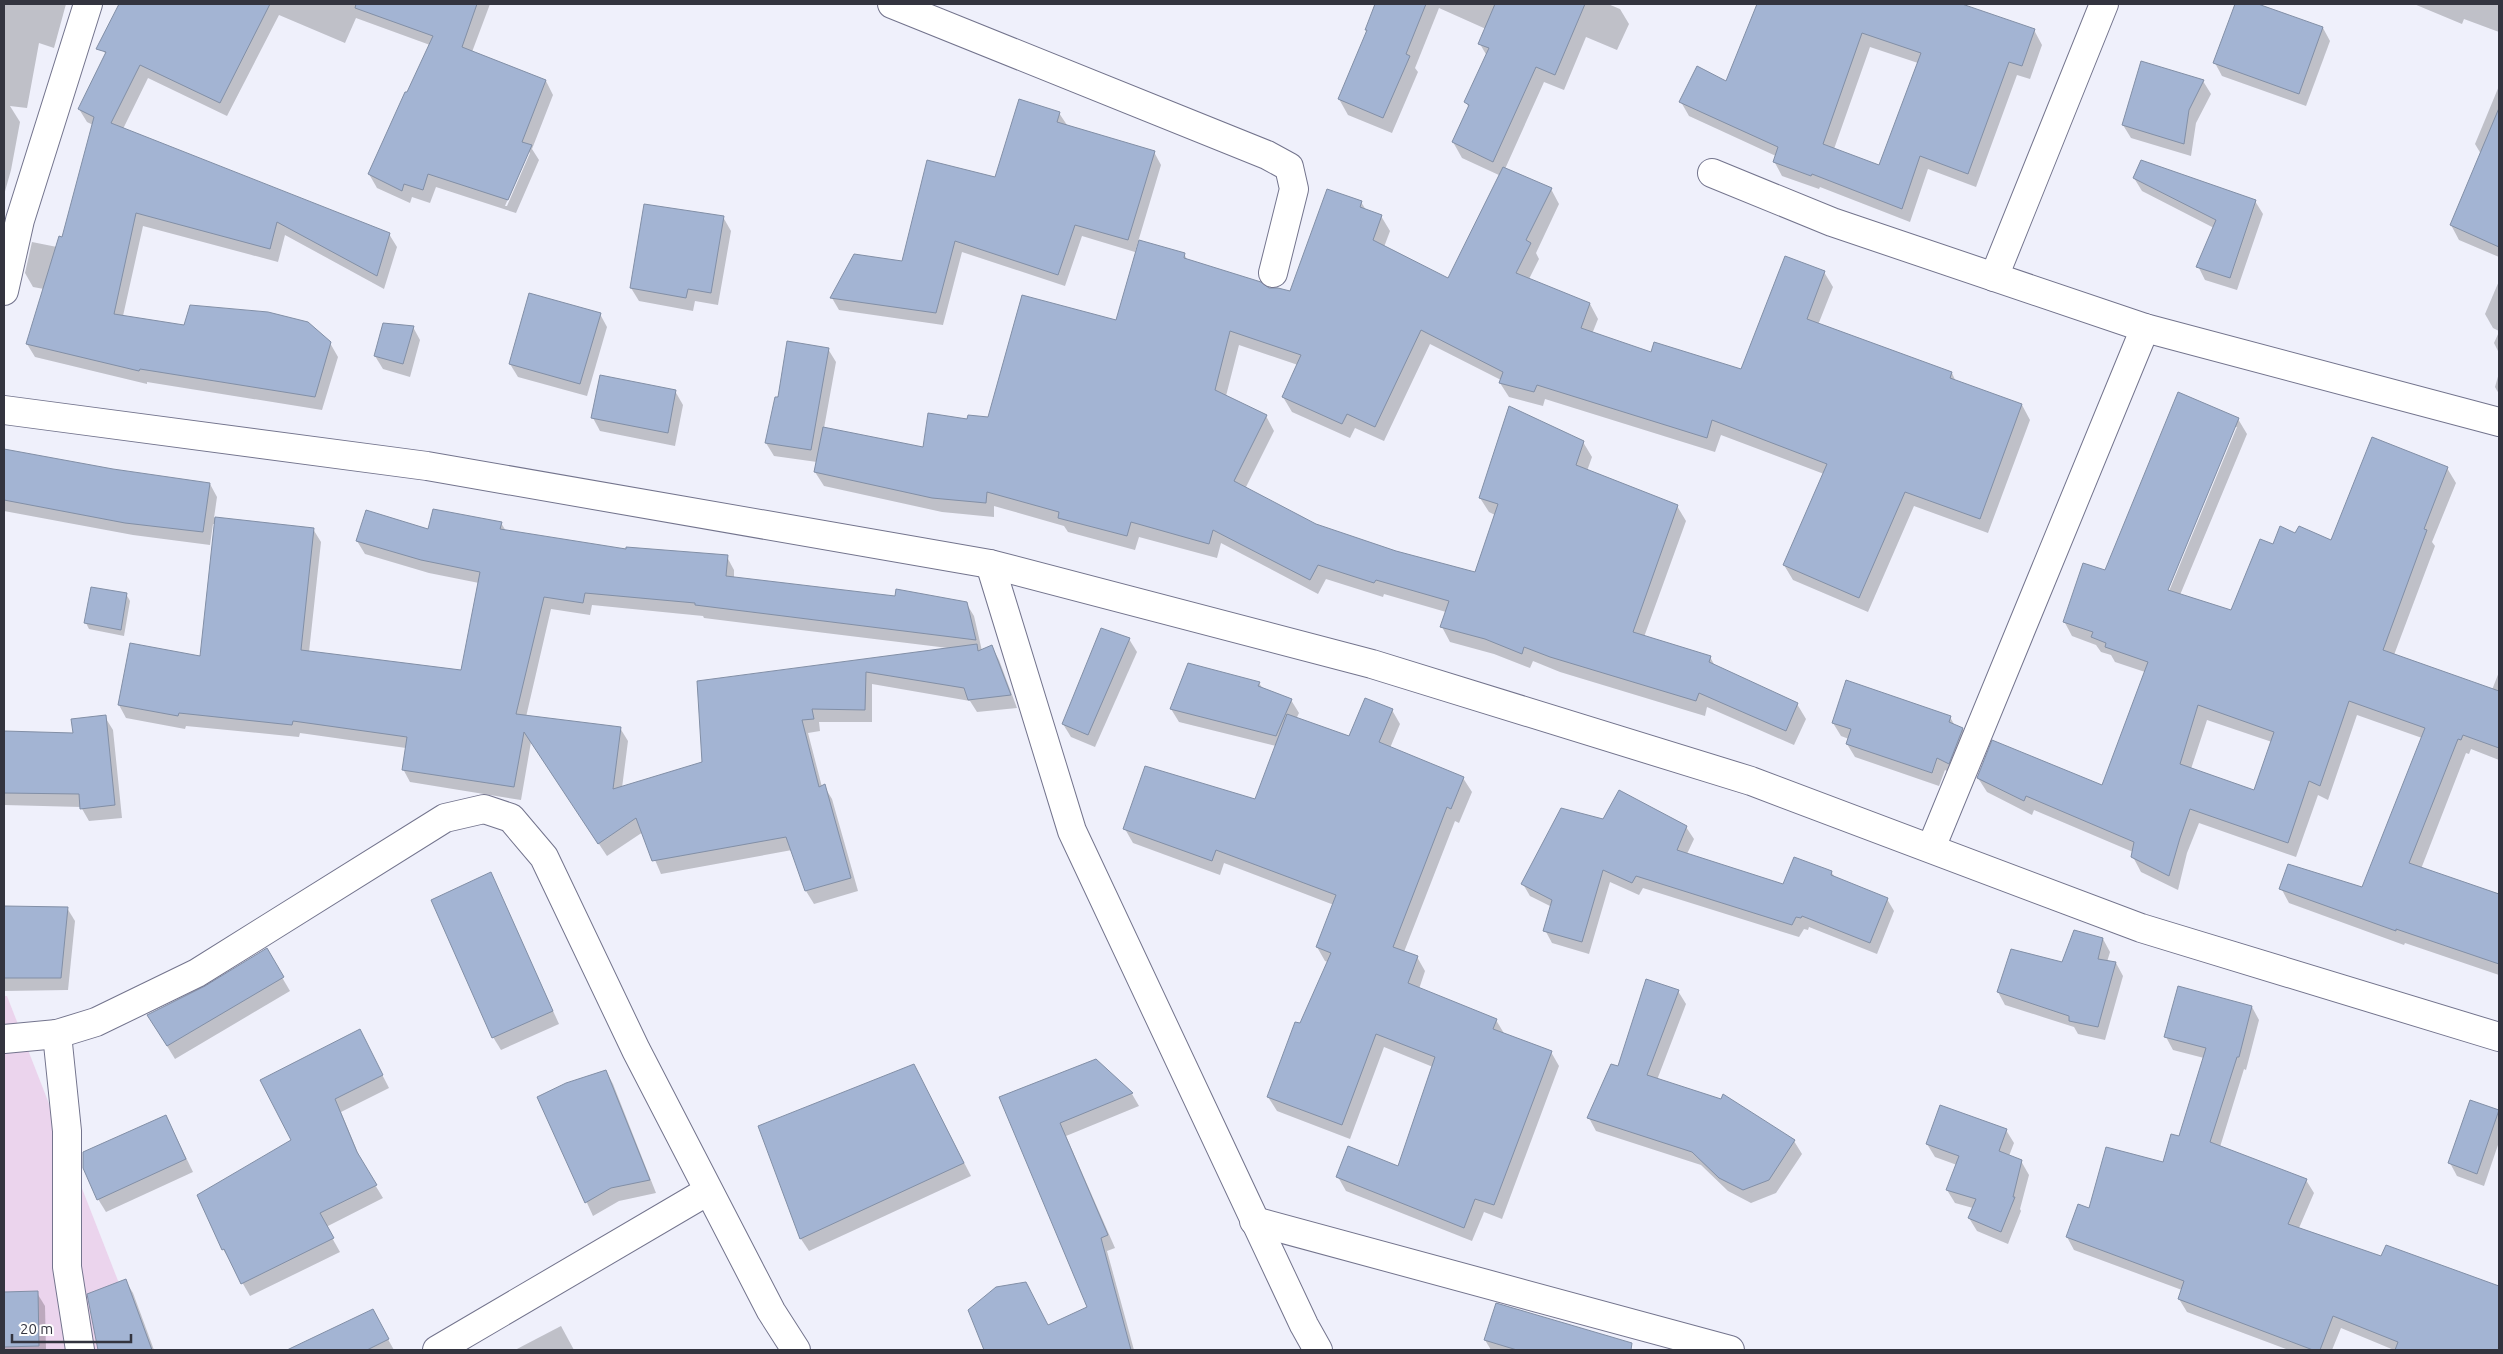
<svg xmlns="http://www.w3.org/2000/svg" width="2503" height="1354" font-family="Ubuntu,sans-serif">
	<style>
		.green { fill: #ebd4ed }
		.shadow { fill: #0003; fill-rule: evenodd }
		.building { fill: #a3b4d3; stroke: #828fa6; fill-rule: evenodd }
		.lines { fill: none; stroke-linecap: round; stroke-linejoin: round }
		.street-casing { stroke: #73748d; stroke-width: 30 }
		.secondary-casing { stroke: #73748d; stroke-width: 30 }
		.street { stroke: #fff; stroke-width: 28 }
		.secondary { stroke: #fff; stroke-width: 28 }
	</style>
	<rect width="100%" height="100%" fill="#eff0fb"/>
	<!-- green -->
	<polygon class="green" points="4,996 7,996 145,1350 4,1350"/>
	<!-- shadow -->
	<g class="shadow">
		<polygon points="4,4 66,4 54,48 39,43 27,108 10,106 20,122 11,170 4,195"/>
		<path d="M121,4h369l-18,48 74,29 7,14 -21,54 7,11 -23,53 -80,-26 -6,16 -18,-6 -2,6 -33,-15 -8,-14 61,-129 -74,-27 -11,25 -66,-28 -52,101 -79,-38 -25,51 266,105 8,13 -13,42 -99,-54 -7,27 -135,-36 -20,90 62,11 145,16 8,14 -16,53 -175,-28v2l-112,-27 -8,-13 17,-55 -11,-2 -8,-14 7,-31 25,5 6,-9 30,-113 -6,-3 -8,-13 27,-54 -3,-5v-14zM528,151l2,2 -23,53h-2z"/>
		<polygon points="1377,4 1608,4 1620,9 1629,24 1617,50 1586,37 1564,90 1544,82 1505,169 1551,189 1559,204 1536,253 1539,259 1529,279 1590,304 1598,319 1592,334 1652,354 1742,371 1824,272 1833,287 1818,325 1952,373 1956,382 2022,405 2030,420 1988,533 1914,506 1868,612 1793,580 1784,565 1824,474 1721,435 1715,452 1545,399 1543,406 1509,397 1500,383 1501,380 1430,344 1384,441 1355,428 1350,438 1292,412 1283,397 1298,365 1239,345 1226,396 1266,416 1274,431 1245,489 1315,525 1396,552 1475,573 1495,515 1489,512 1480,498 1583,442 1592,457 1587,471 1677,506 1686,521 1644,637 1710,657 1715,666 1797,704 1806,719 1794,745 1707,707 1705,716 1560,672 1533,661 1530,668 1494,654 1450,642 1442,627 1446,612 1384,594 1383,597 1326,579 1318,594 1221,543 1217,558 1139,537 1135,550 1068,532 1064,526 994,506 994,517 942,512 824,486 815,472 817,462 774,456 766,443 776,398 828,349 836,362 824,428 924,449 968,420 989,418 1117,322 1184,254 1188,261 1268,289 1291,293 1361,202 1366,210 1381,216 1390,231 1384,247 1448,280 1501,176 1462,158 1453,142 1469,108 1466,102 1487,56 1480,44 1486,29 1439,8 1415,68 1418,72 1392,133 1348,115 1339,99 1368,32 1366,30"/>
		<path d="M1758,4h200l76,26 8,15 -12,34 -13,-4 -41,112 -48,-18 -18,53 -90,-35 -1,2 -37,-13 -8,-15 2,-5 -87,-40 -8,-14 45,-19zM1870,47l48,16 -38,103 -46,-17z"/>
		<polygon points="2236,4 2254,4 2323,28 2330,41 2306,106 2222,76 2215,63"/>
		<polygon points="2414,4 2499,4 2499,32 2464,19 2462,24"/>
		<polygon points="2203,81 2211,94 2196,123 2191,156 2131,138 2123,125"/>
		<polygon points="2499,86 2499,257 2459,240 2451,225 2481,154 2475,144"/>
		<polygon points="1059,113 1067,125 1154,152 1161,165 1135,252 1082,236 1065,286 962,252 943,325 839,310 832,298 903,262 996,179"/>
		<polygon points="2134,178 2255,201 2263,214 2237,290 2205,280 2198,266 2214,228 2142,191"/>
		<polygon points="723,217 731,231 718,305 695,301 693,311 639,301 631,288"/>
		<polygon points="2499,281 2499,331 2493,328 2485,314"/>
		<polygon points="600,314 607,327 587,396 518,377 510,364"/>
		<polygon points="413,327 420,340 410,377 383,369 375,356"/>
		<polygon points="2499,332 2499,353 2494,343"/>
		<polygon points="2499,373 2499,394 2495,387"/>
		<polygon points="675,391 683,405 675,446 600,431 593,418"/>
		<path d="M2238,419l9,15 -67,161 52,16 41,-65 23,-11 36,7 115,-74 9,15 -24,59 3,4 -41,109 98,35 7,-18v88l-28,-11 -2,5 -3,-1 -45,116 78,27v79l-94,-32 -1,2 -115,-42 -8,-15h82l59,-150 -65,-23 -29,85 -10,-5 -22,62 -97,-34 -12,30 -9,37 -37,-18 -8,-15v-5l-99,-42 -2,5 -45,-23 -9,-14 124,8 43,-114 -30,-10 -4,-7 -10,-3 -5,-7 -24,-9 -8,-15zM2234,427h3l-70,169 -2,-1zM2207,720l65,22 -18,50 -63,-23z"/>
		<path d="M4,450l109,20 97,14 7,13 -3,21 99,11 8,13 -12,110 153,19 17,-88 -50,-10 -64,-19 -8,-13 144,-18 5,8 121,20 100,6 7,13v8l162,19 70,6 8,13 8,35 10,-4 7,13 18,48 -40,4 -7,-11 -98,-17v38h-53l1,9 -12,2 14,54 2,-1 8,13 26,92 -44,13 -8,-13 -14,-41 -131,24 -18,-42 -36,24 -76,-114 -10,58 -111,-18 -7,-13 3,-21 -106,-15 -1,4 -113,-11 -1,3 -59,-11 -7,-13 82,-47 15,-134h-3l-3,21 -77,-10 -129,-24zM592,605l111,11 1,2 244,30 -250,34 6,81 -82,25 6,-47 -8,-13 -94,-11 25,-108 39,6z"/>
		<polygon points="126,594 130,601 124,636 89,629 86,623"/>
		<polygon points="1129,639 1137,652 1095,747 1071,737 1063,724"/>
		<polygon points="1259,683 1263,689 1291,700 1299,713 1296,719 1349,738 1392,710 1400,724 1390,748 1463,778 1472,792 1459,823 1455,821 1404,952 1417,957 1425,971 1419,989 1496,1020 1505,1035 1551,1052 1559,1066 1502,1219 1484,1212 1472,1241 1346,1191 1338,1177 1399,1167 1433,1067 1384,1047 1350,1139 1277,1111 1268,1097 1328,962 1325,961 1317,947 1334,905 1224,863 1220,875 1133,843 1125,829 1255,801 1276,746 1179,722 1171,709"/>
		<polygon points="105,717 113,730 122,818 89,821 81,807 4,805 4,732 74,734"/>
		<polygon points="1950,717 1955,726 1963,729 1970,742 1956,776 1945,770 1939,786 1855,757 1847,744 1849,739 1841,736 1833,723"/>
		<polygon points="1604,821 1686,827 1694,839 1687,854 1784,885 1831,872 1835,877 1887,899 1894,911 1877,954 1809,927 1808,930 1804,929 1799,937 1643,888 1639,895 1610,882 1589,954 1552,943 1545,930 1552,907 1530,896 1523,884"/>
		<polygon points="491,874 559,1024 501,1050 493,1037"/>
		<polygon points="4,907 67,908 75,921 68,990 4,991"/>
		<polygon points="2103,939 2110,952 2107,962 2116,963 2123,976 2105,1040 2078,1034 2074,1027 2005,1005 1998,992 2062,963"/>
		<polygon points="266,950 290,991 175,1059 156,1028 206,987"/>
		<polygon points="1678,991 1686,1004 1657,1080 1794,1141 1802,1154 1776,1193 1751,1203 1728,1191 1701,1165 1596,1131 1589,1118 1618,1067"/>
		<polygon points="2252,1007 2259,1020 2246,1070 2244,1069 2220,1147 2306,1180 2314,1193 2299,1228 2382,1257 2387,1247 2499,1288 2499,1350 2394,1350 2341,1328 2332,1350 2289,1350 2187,1312 2179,1299 2182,1290 2074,1250 2067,1237 2090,1210 2164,1163 2180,1138 2204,1058 2173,1050 2166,1037"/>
		<polygon points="360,1031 389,1088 341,1112 363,1165 383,1198 326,1227 340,1252 250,1296 223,1249"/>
		<polygon points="1096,1060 1132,1094 1139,1106 1066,1136 1115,1248 1107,1251 1134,1350 986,1350 970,1310 1048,1327 1089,1308 1001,1098"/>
		<polygon points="606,1071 613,1084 656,1193 619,1201 593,1216 539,1098"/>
		<polygon points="921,1079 971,1176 809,1251 801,1239 759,1126"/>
		<polygon points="2498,1111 2499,1142 2484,1186 2457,1176 2450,1163"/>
		<polygon points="166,1116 193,1172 106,1212 98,1199"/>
		<polygon points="2006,1130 2014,1143 2009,1156 2021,1161 2029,1175 2020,1209 2021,1211 2008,1244 1977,1231 1969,1218 1973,1208 1955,1203 1947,1190 1957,1165 1935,1157 1927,1144"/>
		<polygon points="125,1280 133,1293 154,1350 99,1350 88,1294"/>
		<polygon points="37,1293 45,1306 46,1350 4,1350 4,1294"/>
		<polygon points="372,1311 394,1350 290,1350"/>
		<polygon points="561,1326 574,1350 515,1350"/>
		<polygon points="1485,1340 1593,1343 1586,1350 1491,1350"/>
	</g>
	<!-- building -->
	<g class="building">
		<polygon points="119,4 270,4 220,103 140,65 111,123 390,233 377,276 277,222 270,249 136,213 114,314 184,325 190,305 268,312 308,322 331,342 315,397 140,369 139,371 26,344 59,236 62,237 94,117 78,109 106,52 96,49"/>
		<polygon points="356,4 477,4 462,47 546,80 522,142 532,145 508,200 428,174 423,190 404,184 402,191 368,174 405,92 407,92 433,36 355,8"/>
		<polygon points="1375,4 1426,4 1406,54 1410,56 1383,118 1338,99 1367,30 1365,30"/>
		<polygon points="1495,4 1585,4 1555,75 1536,67 1493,162 1452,142 1469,105 1464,102 1489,48 1478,44"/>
		<path d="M1757,4h205l73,25 -13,37 -13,-4 -41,112 -48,-18 -18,53 -90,-35 -1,2 -38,-14 5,-15 -99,-45 18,-36 29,15zM1862,33l59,20 -42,112 -56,-21z"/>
		<polygon points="2235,4 2258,4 2323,27 2299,94 2213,63"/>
		<polygon points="2141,61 2204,80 2189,110 2184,144 2122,125"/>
		<polygon points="1019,99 1060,112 1057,122 1155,151 1128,240 1075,225 1058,275 955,241 936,313 830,298 854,254 902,261 927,160 995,177"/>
		<polygon points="2499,108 2499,247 2450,225"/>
		<polygon points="2141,160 2256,200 2230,278 2196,267 2216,220 2133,178"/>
		<polygon points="1503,167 1552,188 1526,240 1531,243 1516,273 1590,303 1581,328 1651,352 1654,342 1741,369 1785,256 1825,271 1807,319 1952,372 1950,378 2022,404 1980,519 1905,492 1859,598 1783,565 1827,464 1712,420 1707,438 1537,385 1534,392 1499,383 1503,372 1421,330 1375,427 1347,414 1342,424 1282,397 1301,355 1230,331 1215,390 1267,415 1234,481 1316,524 1396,551 1475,572 1498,504 1479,498 1509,406 1584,441 1576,465 1678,505 1633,632 1711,656 1709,662 1798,703 1786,731 1699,693 1696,701 1550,657 1524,647 1522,654 1485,639 1440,627 1449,601 1376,580 1374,583 1318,565 1310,580 1213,530 1209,544 1131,522 1127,536 1058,518 1059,512 987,492 986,503 932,498 814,472 823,427 923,447 928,413 967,419 968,415 988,417 1022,295 1116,320 1139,240 1185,253 1184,258 1261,282 1269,288 1278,288 1290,291 1327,189 1362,201 1360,207 1382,215 1373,240 1448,278"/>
		<polygon points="644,204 724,216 711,293 688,289 686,298 630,288"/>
		<polygon points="529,293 601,313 580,384 509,364"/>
		<polygon points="383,323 414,326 403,364 374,356"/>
		<polygon points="787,341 829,348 811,450 765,443 775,397 778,397"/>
		<polygon points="600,375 676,390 668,433 591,418"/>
		<path d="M2178,392l61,26 -71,172 63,20 29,-71 13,5 7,-18 15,7 4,-7 32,14 41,-103 76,30 -24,62 3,1 -44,120 116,41v57l-36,-13 -2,5 -3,-1 -49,124 90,31v70l-103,-35v2l-117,-42 9,-25 74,23 63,-159 -76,-27 -29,85 -11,-5 -21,62 -98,-34 -10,29 -11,38 -38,-19 3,-15 -108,-46 -2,5 -47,-23 15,-38 110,45 46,-123 -43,-15 1,-4 -15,-6 2,-5 -30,-10 20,-59 22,7zM2198,705l76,27 -20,58 -74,-26z"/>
		<polygon points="4,449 113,469 210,483 203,532 125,523 4,500"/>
		<polygon points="433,509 502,522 500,529 626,549 626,547 728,555 726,576 895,596 896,589 967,602 976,640 695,605 695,603 585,593 583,603 544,597 516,714 621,727 613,789 702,762 697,681 977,644 978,651 992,645 1011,695 968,700 964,688 866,672 865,710 812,709 814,719 802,720 819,787 825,784 851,878 805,891 786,837 652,861 636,818 598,844 524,732 514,787 402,770 407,737 293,721 292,725 179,713 178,716 118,705 130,643 200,656 215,517 314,528 301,650 461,670 480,572 421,560 356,541 366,510 428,529"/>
		<polygon points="91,587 127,593 121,630 84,623"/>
		<polygon points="1101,628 1130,638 1088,735 1062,724"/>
		<polygon points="1188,663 1260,682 1258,686 1292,699 1276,736 1170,709"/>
		<polygon points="1846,680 1951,716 1949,722 1963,728 1949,764 1937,758 1932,773 1846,744 1851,729 1832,723"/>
		<polygon points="1365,698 1393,709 1379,742 1464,777 1451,809 1447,807 1393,947 1418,956 1408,983 1497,1019 1493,1029 1552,1051 1494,1205 1475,1199 1464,1228 1336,1177 1348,1146 1398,1166 1435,1057 1376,1034 1342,1125 1267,1097 1295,1022 1300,1023 1331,953 1316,947 1336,895 1216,850 1212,861 1123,829 1145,766 1255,799 1287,714 1349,736"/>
		<polygon points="106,715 115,805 80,809 79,794 4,793 4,731 73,733 71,719"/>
		<polygon points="1619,790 1687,826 1677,850 1783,884 1794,857 1832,871 1831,875 1888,898 1870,943 1802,916 1801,918 1796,917 1792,925 1636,876 1632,883 1603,870 1582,942 1543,931 1552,900 1521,884 1561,808 1603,819"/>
		<polygon points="491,872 553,1011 492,1038 431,900"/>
		<polygon points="4,906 68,907 61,978 4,978"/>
		<polygon points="2074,930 2103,938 2098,959 2116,962 2098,1027 2069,1021 2069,1016 1997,992 2011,949 2062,962"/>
		<polygon points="267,948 284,977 167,1046 147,1015 205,986"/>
		<polygon points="1646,979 1679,990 1647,1075 1721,1099 1723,1094 1795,1140 1769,1180 1743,1190 1719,1178 1692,1152 1587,1118 1611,1064 1618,1066"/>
		<polygon points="2178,986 2252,1006 2239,1057 2237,1057 2210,1142 2307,1179 2288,1224 2381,1256 2386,1245 2499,1286 2499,1350 2395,1350 2398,1342 2333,1316 2320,1350 2313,1350 2178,1299 2184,1281 2066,1237 2078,1204 2089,1208 2106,1147 2163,1162 2171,1134 2179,1136 2206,1048 2164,1037"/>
		<polygon points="360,1029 383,1075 335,1099 357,1152 377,1185 320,1213 334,1238 241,1284 224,1249 222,1250 197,1195 291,1140 260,1080"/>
		<polygon points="1096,1059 1133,1093 1060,1123 1108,1235 1101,1238 1131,1350 984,1350 968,1310 996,1287 1026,1282 1048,1325 1087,1307 999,1097"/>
		<polygon points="914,1064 964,1163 800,1239 758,1126"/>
		<polygon points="606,1070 650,1180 611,1188 585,1203 537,1097 566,1083"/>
		<polygon points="2470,1100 2499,1110 2477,1174 2448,1163"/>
		<polygon points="1940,1105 2007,1129 1999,1151 2022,1160 2013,1197 2015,1197 2001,1232 1968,1218 1976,1199 1946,1190 1959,1156 1926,1144"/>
		<polygon points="166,1115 186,1159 97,1200 83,1168 83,1152"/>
		<polygon points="126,1279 152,1350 98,1350 87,1294"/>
		<polygon points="38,1291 39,1346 4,1347 4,1292"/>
		<polygon points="1496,1303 1632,1343 1631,1350 1517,1350 1484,1340"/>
		<polygon points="373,1309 389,1339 367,1350 287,1350"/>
	</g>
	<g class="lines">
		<!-- street casing -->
		<g class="street-casing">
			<g id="street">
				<polyline points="892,4 1267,155 1289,167 1294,189 1273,273"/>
				<polyline points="1712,173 1832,222 2145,328 2499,422"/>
				<polyline points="1994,277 2104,4"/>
				<polyline points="4,291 20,220 88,4"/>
				<polyline points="990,564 1072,831 1304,1325 1318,1350"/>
				<polyline points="1931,848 2145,328"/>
				<polyline points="57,1034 67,1131 67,1267 80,1350"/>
				<polyline points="4,1039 57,1034 96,1022 197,973 445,818 484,809 511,818 544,857 636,1050 771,1311 796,1350"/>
				<polyline points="1254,1221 1730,1350"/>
				<polyline points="437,1350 708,1191"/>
			</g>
		</g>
		<!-- secondary casing -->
		<g class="secondary-casing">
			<polyline id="secondary" points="4,410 427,466 990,564 1372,664 1751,781 2141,928 2499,1037"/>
		</g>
		<!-- street -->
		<use href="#street" class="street"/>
		<!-- secondary -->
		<use href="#secondary" class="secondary"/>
	</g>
	<!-- border -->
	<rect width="2503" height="1354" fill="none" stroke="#33343f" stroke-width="10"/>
	<!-- scale -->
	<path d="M12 1334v8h119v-8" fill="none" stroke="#33343f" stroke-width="2.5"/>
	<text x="20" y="1334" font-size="15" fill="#33343f" stroke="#fefefe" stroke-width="4" paint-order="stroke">20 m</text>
</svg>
